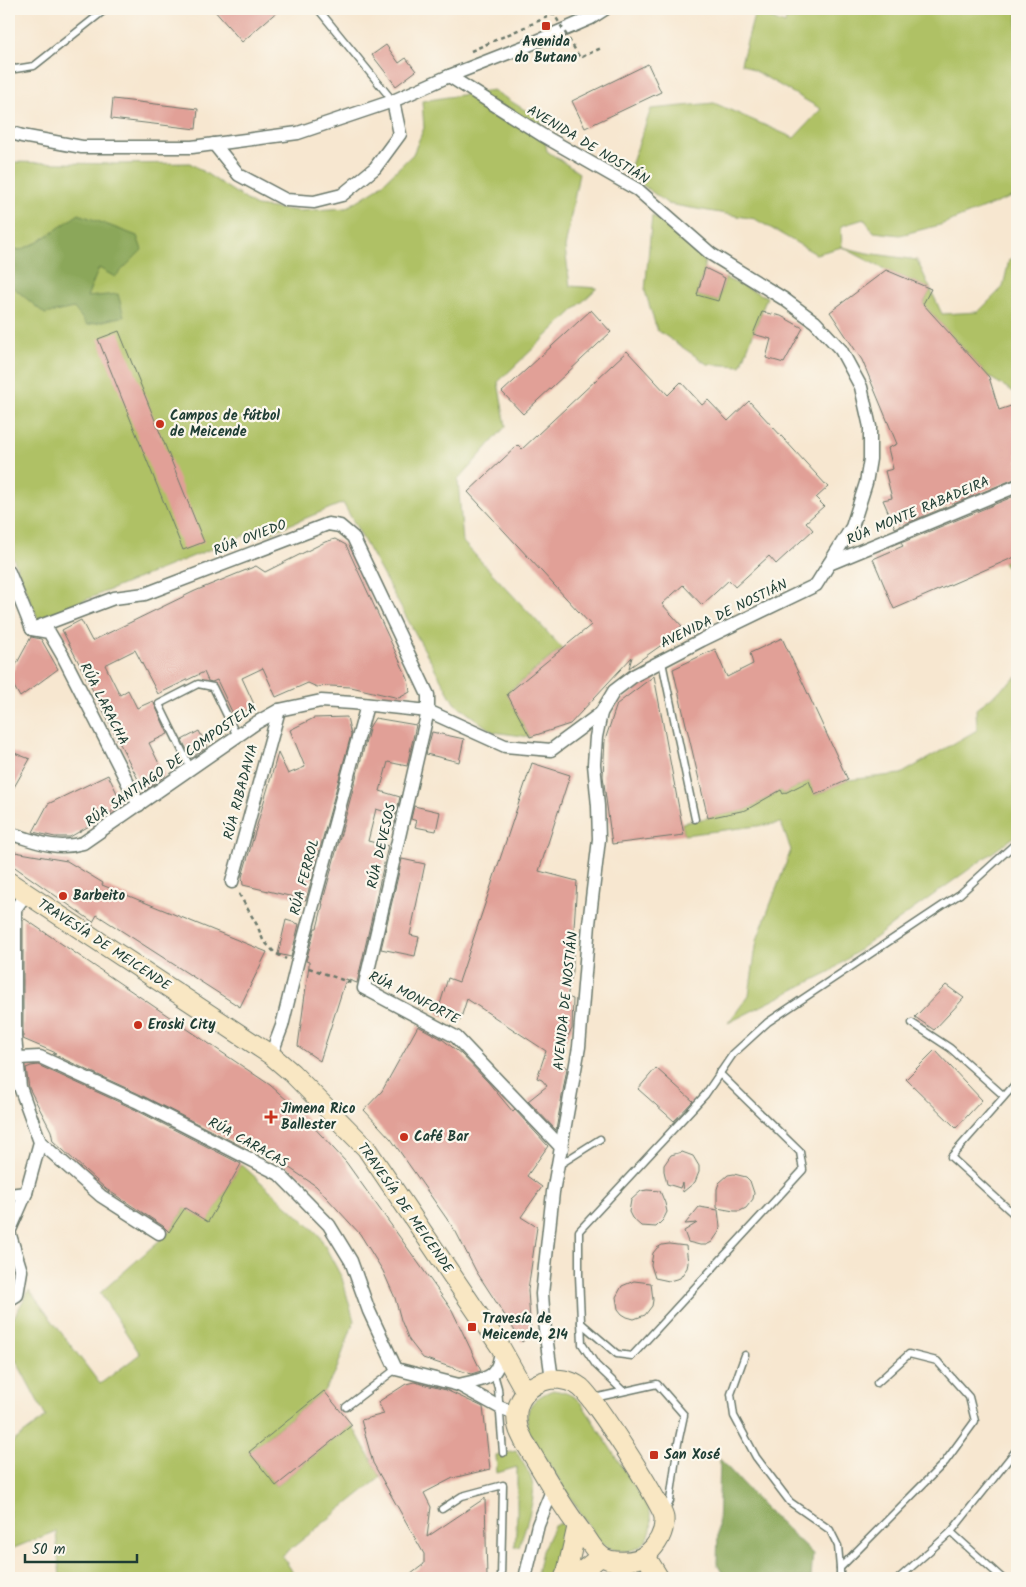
<svg xmlns="http://www.w3.org/2000/svg" width="1026" height="1587" font-family="Kalam,sans-serif">
	<style>
		.green { fill: #afc165; stroke: #677f4c }
		.forest { fill: #8ba75a; stroke: #557247 }
		.building { fill: #e1a097 }
		.lines { fill: none; stroke-linecap: round; stroke-linejoin: round }
		.service-casing { stroke: #6b786b; stroke-width: 9 }
		.minor-casing { stroke: #6b786b; stroke-width: 15 }
		.secondary-casing { stroke: #6b786b; stroke-width: 21 }
		.path { stroke: #6b786b; stroke-width: 2.5; stroke-dasharray: 4 4; stroke-linecap: butt }
		.service { stroke: #fff; stroke-width: 6 }
		.minor { stroke: #fff; stroke-width: 12 }
		.secondary { stroke: #f9e7c3; stroke-width: 19 }
		.path-bridge { stroke: #6b786b; stroke-width: 2.5; stroke-dasharray: 4 4; stroke-linecap: butt }
		.poi-dot { fill: #c8321e; stroke: #fbf7ec; stroke-width: 2 }
		.labels { text-anchor: middle; dominant-baseline: central; stroke-width: 4.5; stroke-linejoin: round; paint-order: stroke }
		.poi-label { font-size: 14px; font-weight: bold; fill: #1f3d34; stroke: #fbf7ec; text-anchor: start }
		.street-label { font-size: 14px; fill: #1f3d34; stroke: #fbf7ec }
	</style>
	<rect width="100%" height="100%" fill="#fbf7ec"/>
	<filter id="ink" filterUnits="userSpaceOnUse"><feTurbulence type="fractalNoise" baseFrequency=".02" numOctaves="2"/><feDisplacementMap in="SourceGraphic" scale="10" xChannelSelector="R" yChannelSelector="G"/><feConvolveMatrix kernelMatrix="1 2 1 2 8 2 1 2 1" color-interpolation-filters="sRGB"/></filter>
	<filter id="wash" filterUnits="userSpaceOnUse"><feTurbulence type="fractalNoise" baseFrequency=".0096" numOctaves="4" result="noise"/><feDisplacementMap in="SourceGraphic" scale="20" xChannelSelector="R" yChannelSelector="G"/><feGaussianBlur stdDeviation="1.12" result="paint"/><feColorMatrix in="noise" values="0 0 0 0 0 0 0 0 0 0 0 0 0 0 0 0 0 1.4 0 .05"/><feComposite in="paint" operator="in"/></filter>
	<g filter="url(#wash)">
		<rect width="100%" height="100%" fill="#f7e7d0"/>
		<!-- green -->
		<g class="green">
			<polygon points="788,9 1017,9 1017,195 940,225 900,235 874,232 864,219 841,226 842,247 867,253 917,260 942,314 978,312 1003,287 1009,260 1017,252 1017,394 989,377 923,304 931,289 886,270 842,247 816,254 755,219 668,204 628,174 651,109 714,103 794,138 821,109 741,63 755,12 785,24"/>
			<polygon points="493,90 541,120 547,151 579,173 565,248 570,286 597,288 498,382 506,426 458,480 463,542 562,648 507,693 530,737 493,732 454,703 343,503 262,536 258,530 38,619 9,548 9,162 117,164 190,163 256,206 299,211 346,208 378,188 413,154 424,128 422,101"/>
			<polygon points="652,215 703,255 705,268 697,295 718,301 725,278 767,297 741,366 707,364 657,330 645,291"/>
			<polygon points="1017,556 1017,582 1003,562"/>
			<polygon points="1017,677 1017,835 904,916 831,971 728,1023 749,995 757,940 791,850 781,823 684,835 682,823 746,810 781,790 783,794 809,781 816,795 848,780 901,774 977,730 976,709"/>
			<polygon points="241,1164 319,1235 342,1278 354,1321 336,1371 324,1391 249,1452 276,1486 352,1425 381,1477 282,1556 297,1578 60,1578 56,1531 9,1550 9,1438 10,1444 46,1417 9,1347 9,1326 29,1290 100,1384 140,1354 100,1293 169,1232 185,1208 208,1221"/>
			<path d="M553,1390c13,2 21,5 29,14l67,105c12,35 -20,54 -49,34l-71,-110c-6,-24 2,-34 24,-43z"/>
			<path d="M516,1451c6,11 15,22 17,35 3,13 -10,48 -14,61h-4l2,-33v-47l-20,6 -1,-18z"/>
			<polygon points="561,1523 567,1531 556,1578 536,1578 542,1551 554,1526"/>
		</g>
		<!-- forest -->
		<g class="forest">
			<polygon points="79,214 137,236 142,250 115,277 99,268 87,297 118,294 124,316 87,325 74,308 45,314 9,284 9,247 20,250 38,242"/>
			<polygon points="720,1459 763,1506 813,1554 811,1578 725,1578 717,1564"/>
		</g>
		<g id="blocks">
			<!-- building -->
			<g class="building">
				<polygon points="213,9 280,9 242,42"/>
				<polygon points="386,45 399,63 406,58 416,71 396,86 372,55"/>
				<polygon points="648,64 661,92 585,128 572,101"/>
				<polygon points="113,99 198,109 196,129 111,119"/>
				<polygon points="705,268 725,278 718,301 697,295"/>
				<polygon points="886,270 931,289 923,304 989,377 999,410 1017,404 1017,478 895,528 883,500 892,498 885,471 893,469 888,448 897,444 862,360 830,312"/>
				<polygon points="591,310 611,332 523,414 502,392"/>
				<polygon points="762,312 781,316 803,328 784,363 766,358 771,339 753,334"/>
				<polygon points="119,331 204,542 183,550 98,339"/>
				<polygon points="627,351 668,395 681,382 702,405 708,400 728,421 749,401 828,487 816,498 824,506 806,522 813,530 776,564 769,556 735,587 729,580 702,605 683,585 662,604 682,626 663,644 629,668 632,657 570,724 530,737 507,694 591,625 468,492 518,445 522,449"/>
				<polygon points="1017,495 1017,556 894,609 873,559 903,546 901,543"/>
				<polygon points="335,539 346,545 408,679 410,692 399,698 351,687 330,686 317,687 308,683 276,697 263,668 242,678 253,702 253,707 234,716 217,680 212,682 208,681 204,672 158,694 135,650 105,665 120,695 128,690 137,708 153,701 168,734 149,743 165,776 144,791 62,630 81,620 92,641 195,591 256,566 265,572 325,542"/>
				<polygon points="31,637 41,639 58,669 20,697 9,678"/>
				<polygon points="782,638 848,780 815,795 809,781 783,794 781,790 746,810 708,818 673,669 715,649 727,677 753,664 750,653"/>
				<polygon points="654,676 684,835 612,844 603,776 605,740 617,704"/>
				<polygon points="347,717 351,735 306,900 243,885 242,877 278,753 288,774 305,767 290,730 314,718"/>
				<polygon points="375,718 416,725 407,766 388,762 380,791 400,797 396,815 376,809 368,841 388,846 357,983 346,979 320,1061 298,1046 309,965 309,962 306,961 315,928 317,928 323,904 322,904 370,726"/>
				<polygon points="199,731 207,747 191,758 182,740"/>
				<polygon points="432,732 464,739 459,762 426,754"/>
				<polygon points="9,751 30,759 9,796"/>
				<polygon points="532,763 570,775 539,871 577,881 573,943 573,971 567,997 573,999 572,1029 554,1059 567,1068 556,1130 528,1101 547,1086 542,1080 537,1078 546,1051 467,999 460,1021 437,1014 448,978 459,982"/>
				<polygon points="108,775 120,799 110,814 70,837 55,837 33,832 48,804"/>
				<polygon points="414,806 440,812 436,831 415,827 417,821 411,819"/>
				<polygon points="15,852 67,861 103,883 102,885 267,952 240,1007 97,915 93,922 9,863"/>
				<polygon points="402,859 425,864 410,935 419,937 415,956 381,949"/>
				<polygon points="25,919 270,1085 297,1109 346,1162 452,1310 481,1371 471,1374 423,1358 409,1340 401,1320 395,1298 383,1271 360,1234 316,1186 263,1150 252,1144 249,1150 139,1094 53,1054 56,1053 23,1039 23,920"/>
				<polygon points="286,920 299,924 291,957 278,954"/>
				<polygon points="946,985 964,998 934,1030 915,1017"/>
				<polygon points="418,1026 442,1039 461,1054 488,1082 513,1112 515,1110 548,1146 527,1176 542,1187 521,1217 537,1227 528,1290 531,1335 522,1342 476,1271 456,1232 391,1139 364,1110 382,1091"/>
				<polygon points="935,1050 982,1100 956,1128 906,1079"/>
				<polygon points="38,1065 132,1108 241,1164 208,1222 185,1208 169,1232 163,1226 106,1189 53,1141 51,1131 29,1088 26,1068 31,1066"/>
				<polygon points="656,1068 693,1101 674,1121 638,1089"/>
				<polygon points="682,1152 693,1156 699,1166 699,1172 695,1182 683,1192 682,1183 680,1188 667,1184 664,1171 664,1165 671,1155"/>
				<polygon points="734,1174 746,1177 750,1181 754,1193 753,1199 746,1208 740,1211 734,1211 717,1208 717,1189 719,1183 728,1175"/>
				<polygon points="647,1190 660,1191 665,1203 667,1212 663,1220 656,1227 641,1226 632,1218 629,1212 631,1200 641,1191"/>
				<polygon points="699,1207 718,1210 720,1227 719,1232 712,1242 706,1245 700,1245 688,1242 684,1231 697,1223 685,1224"/>
				<polygon points="669,1244 686,1246 688,1263 687,1268 680,1278 669,1281 655,1278 651,1265 653,1253 657,1248 662,1245"/>
				<polygon points="634,1281 651,1283 653,1300 652,1306 645,1315 634,1319 627,1317 622,1314 618,1309 616,1297 622,1286"/>
				<polygon points="414,1382 446,1390 483,1407 490,1469 453,1478 424,1493 431,1507 427,1537 485,1498 487,1578 406,1578 424,1564 424,1554 373,1463 361,1420 384,1414 378,1402 406,1384"/>
				<polygon points="324,1391 352,1425 276,1486 249,1452"/>
			</g>
		</g>
	</g>
	<g filter="url(#ink)">
		<use href="#blocks" fill-opacity="0" stroke="#6b786b" stroke-width="1"/>
		<g class="lines">
			<!-- service casing -->
			<g class="service-casing">
				<g id="service">
					<polyline points="318,9 393,101"/>
					<polyline points="9,66 15,69 34,66 106,9"/>
					<polyline points="662,662 695,819"/>
					<polyline points="191,769 159,704 198,684 213,687 237,736"/>
					<polyline points="912,1023 950,1048 1004,1096"/>
					<polyline points="1017,1082 951,1157 1017,1217"/>
					<polyline points="559,1165 600,1139"/>
					<polyline points="581,1323 617,1354 632,1356 803,1170 800,1152 719,1073"/>
					<polyline points="745,1355 731,1394 734,1416 756,1457 790,1502 830,1530 838,1546 840,1568"/>
					<polyline points="494,1374 498,1388 503,1453"/>
					<polyline points="623,1391 596,1365 582,1344 579,1275 579,1231 705,1095 733,1054 768,1022 960,894 1017,842"/>
					<polyline points="594,1398 657,1384 684,1415 678,1443 670,1501 665,1512"/>
					<polyline points="346,1407 396,1369"/>
					<polyline points="442,1509 462,1496 503,1485 501,1578"/>
					<polyline points="951,1532 1002,1578"/>
					<polyline points="840,1578 840,1568 945,1462 975,1421 969,1397 937,1361 909,1354 877,1383"/>
					<polyline points="899,1578 951,1532 1017,1449"/>
				</g>
			</g>
			<!-- minor casing -->
			<g class="minor-casing">
				<g id="minor">
					<polyline points="449,76 542,135 638,190 711,254 784,299 815,322 841,350 861,387 870,427 870,459 866,483 852,527 816,585 702,640 635,675 614,691 601,713 596,737 594,764 598,806 599,839 589,924 579,1047 553,1192 542,1294 544,1322 552,1379"/>
					<polyline points="9,132 22,136 82,147 192,147 298,133 393,101 449,76 526,46 591,18 605,9"/>
					<polyline points="214,144 239,175 286,200 314,202 342,195 375,168 400,134 393,101"/>
					<polyline points="829,564 1017,486"/>
					<polyline points="9,572 32,629"/>
					<polyline points="32,629 114,598 145,594 328,524 340,526 353,537 428,695 428,711 364,988 456,1037 562,1148"/>
					<polyline points="32,629 49,632 63,656 139,805"/>
					<path d="M9,833c26,8 46,18 74,10l173,-120 23,-13 42,-9 32,2 75,8 77,35 46,4 50,-37"/>
					<polyline points="232,882 279,710"/>
					<polyline points="271,1055 282,1026 297,964 367,705"/>
					<polyline points="18,1058 40,1057 136,1101 279,1174 329,1225 351,1261 369,1311 396,1369 459,1385 499,1407 517,1414"/>
					<polyline points="40,1142 101,1196 159,1233"/>
					<polyline points="9,1195 26,1193"/>
					<polyline points="9,1232 26,1193 40,1142 20,1087 15,1037 15,909 26,894"/>
					<polyline points="9,1300 17,1295 21,1271 9,1232"/>
					<path d="M459,1385c27,-7 40,-4 42,-37"/>
					<polyline points="525,1578 538,1525 553,1488"/>
				</g>
			</g>
			<!-- secondary casing -->
			<g class="secondary-casing">
				<g id="secondary">
					<polyline points="9,882 271,1055 292,1073 366,1148 501,1348 525,1391"/>
					<path d="M552,1379c10,0 19,1 28,8 12,8 83,118 84,131 1,14 -7,27 -17,36 -11,9 -37,10 -47,1 -5,-4 -10,-12 -14,-18 -24,-29 -42,-64 -62,-96 -2,-5 -5,-9 -6,-14 -6,-25 10,-44 34,-48z"/>
					<polyline points="645,1555 659,1578"/>
					<polyline points="564,1578 567,1571 577,1527"/>
					<polyline points="577,1578 581,1572 601,1556"/>
				</g>
			</g>
			<!-- path -->
			<g class="path">
				<polyline points="239,894 257,925 263,940 275,953 286,959"/>
				<polyline points="309,968 351,983"/>
			</g>
			<!-- service -->
			<use href="#service" class="service"/>
			<!-- minor -->
			<use href="#minor" class="minor"/>
			<!-- secondary -->
			<use href="#secondary" class="secondary"/>
			<!-- path-bridge -->
			<polyline class="path-bridge" points="471,51 554,14 580,58 601,48"/>
		</g>
	</g>
	<!-- markers -->
	<g class="poi-dot">
		<rect x="541" y="21" width="10" height="10" rx="2.5"/>
		<circle cx="160" cy="424" r="5"/>
		<circle cx="63" cy="896" r="5"/>
		<circle cx="138" cy="1025" r="5"/>
		<path d="M268.5 1109.5h5v5h5v5h-5v5h-5v-5h-5v-5h5z"/>
		<circle cx="404" cy="1137" r="5"/>
		<rect x="467" y="1322" width="10" height="10" rx="2.5"/>
		<rect x="649" y="1450" width="10" height="10" rx="2.5"/>
	</g>
	<g class="labels">
		<!-- poi labels -->
		<g class="poi-label">
			<text x="546" y="42" text-anchor="middle">Avenida<tspan x="546" dy="16">do Butano</tspan></text>
			<text x="170" y="416">Campos de fútbol<tspan x="170" dy="16">de Meicende</tspan></text>
			<text x="73" y="896">Barbeito</text>
			<text x="148" y="1025">Eroski City</text>
			<text x="281" y="1109">Jimena Rico<tspan x="281" dy="16">Ballester</tspan></text>
			<text x="414" y="1137">Café Bar</text>
			<text x="482" y="1319">Travesía de<tspan x="482" dy="16">Meicende, 214</tspan></text>
			<text x="664" y="1455">San Xosé</text>
		</g>
		<!-- street labels -->
		<g class="street-label">
			<text transform="translate(588 145) rotate(31)">AVENIDA DE NOSTIÁN</text>
			<text transform="translate(918 511) rotate(-23)">RÚA MONTE RABADEIRA</text>
			<text transform="translate(250 538) rotate(-21)">RÚA OVIEDO</text>
			<text transform="translate(724 614) rotate(-26)">AVENIDA DE NOSTIÁN</text>
			<text transform="translate(104 704) rotate(63)">RÚA LARACHA</text>
			<text transform="translate(171 765) rotate(-35)">RÚA SANTIAGO DE COMPOSTELA</text>
			<text transform="translate(241 792) rotate(-75)">RÚA RIBADAVIA</text>
			<text transform="translate(382 846) rotate(-77)">RÚA DEVESOS</text>
			<text transform="translate(305 877) rotate(-75)">RÚA FERROL</text>
			<text transform="translate(104 945) rotate(33)">TRAVESÍA DE MEICENDE</text>
			<text transform="translate(414 998) rotate(27)">RÚA MONFORTE</text>
			<text transform="translate(566 1001) rotate(-84)">AVENIDA DE NOSTIÁN</text>
			<text transform="translate(248 1143) rotate(29)">RÚA CARACAS</text>
			<text transform="translate(405 1208) rotate(55)">TRAVESÍA DE MEICENDE</text>
		</g>
	</g>
	<!-- margin -->
	<rect width="1026" height="1587" fill="none" stroke="#fbf7ec" stroke-width="30"/>
	<!-- scale -->
	<path d="M25 1554v8h112v-8" fill="none" stroke="#1f3d34" stroke-width="2.5"/>
	<text x="32" y="1554" font-size="15" fill="#1f3d34" stroke="#fbf7ec" stroke-width="4" paint-order="stroke">50 m</text>
</svg>
